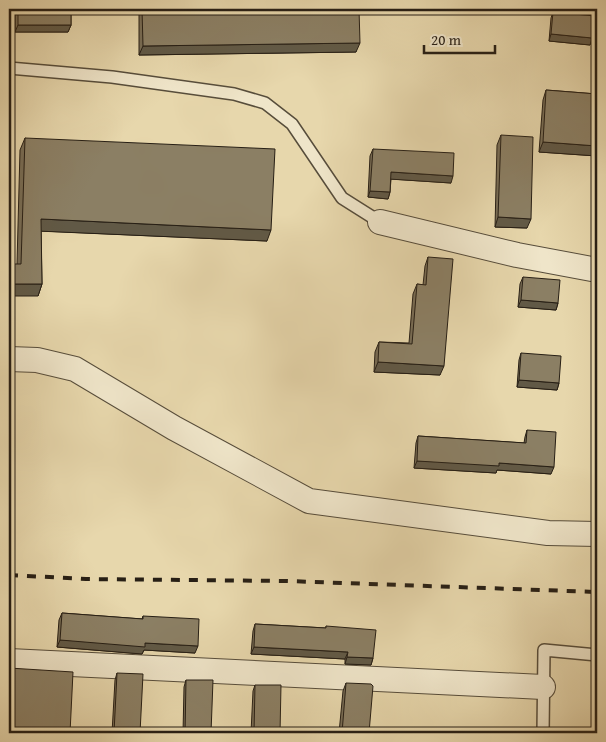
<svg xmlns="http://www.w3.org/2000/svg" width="606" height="742" font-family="'Gentium Book Plus',serif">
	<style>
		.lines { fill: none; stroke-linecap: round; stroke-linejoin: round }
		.lane-casing { stroke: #574d3b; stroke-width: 14 }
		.street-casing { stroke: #574d3b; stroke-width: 26 }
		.lane { stroke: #efe5c9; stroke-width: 11 }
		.street { stroke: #efe5c9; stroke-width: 24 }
		.rail { stroke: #271f15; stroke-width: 4; stroke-dasharray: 9 9; stroke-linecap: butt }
		.wall { fill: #786d56; stroke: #271f15 }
		.shaded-wall { fill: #615946; stroke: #271f15 }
		.building { fill: #8b7f64; stroke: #271f15 }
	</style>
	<rect width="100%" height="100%" fill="#e7d7ac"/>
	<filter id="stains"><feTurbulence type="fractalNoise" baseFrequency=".004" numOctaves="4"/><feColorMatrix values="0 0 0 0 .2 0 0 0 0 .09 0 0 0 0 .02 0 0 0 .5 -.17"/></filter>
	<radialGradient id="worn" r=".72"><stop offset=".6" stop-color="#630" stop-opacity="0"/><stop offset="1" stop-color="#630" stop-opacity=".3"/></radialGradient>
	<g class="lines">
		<!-- lane casing -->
		<g class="lane-casing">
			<g id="lane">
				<polyline points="9,68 112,77 234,94 265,103 292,124 342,198 380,222"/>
				<polyline points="543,733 544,650 597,655"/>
			</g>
		</g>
		<!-- street casing -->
		<g class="street-casing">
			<g id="street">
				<polyline points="380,222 517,255 597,270"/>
				<polyline points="9,359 37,360 75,369 174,428 309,501 548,533 597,534"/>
				<polyline points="9,661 543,687"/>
			</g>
		</g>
		<!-- lane -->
		<use href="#lane" class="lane"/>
		<!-- street -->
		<use href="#street" class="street"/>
		<!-- rail -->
		<polyline class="rail" points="9,575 86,579 287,581 597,592"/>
	</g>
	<!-- wall -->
	<g class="wall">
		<polygon points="15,9 71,9 71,25 68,32 15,32"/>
		<polygon points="140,9 359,9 356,52 139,55 139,12"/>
		<polygon points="553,12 592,38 590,45 549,41 551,18"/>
		<polygon points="546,90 597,94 597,156 539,152 543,100"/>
		<polygon points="501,135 527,228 495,227 497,145"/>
		<polygon points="25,138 267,241 41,231 42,284 38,296 17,264 20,150"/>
		<polygon points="373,149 451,183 391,179 390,192 388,199 368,197 370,156"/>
		<polygon points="428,257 440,375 374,372 375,352 379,342 409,343 413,294 417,284 423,285 425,266"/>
		<polygon points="523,277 558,303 556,310 518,307 520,284"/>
		<polygon points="521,353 559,383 557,390 517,387 519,360"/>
		<polygon points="527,430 551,474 497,470 496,473 414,468 416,443 418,436 524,443 525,437"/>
		<polygon points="62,613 142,619 143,616 195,653 144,650 142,654 57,647 59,620"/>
		<polygon points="255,624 326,628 326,626 373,658 371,665 345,664 345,659 251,654 253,631"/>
		<polygon points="117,673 140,733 112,733 115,680"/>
		<polygon points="186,680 211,733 183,733 184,687"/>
		<polygon points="346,683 369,733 339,733 343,691"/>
		<polygon points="255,685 280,733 251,733 253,691"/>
	</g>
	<!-- shaded-wall -->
	<g class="shaded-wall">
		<polygon points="18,25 71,25 68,32 15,32"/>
		<polygon points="551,34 592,38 590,45 549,41"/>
		<polygon points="360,43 356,52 139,55 143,46"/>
		<polygon points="543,142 597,146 597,156 539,152"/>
		<polygon points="391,172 453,176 451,183 389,179"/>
		<polygon points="370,191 390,192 388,199 368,197"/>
		<polygon points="498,217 531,219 527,228 495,227"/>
		<polygon points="41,219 271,230 267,241 37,231"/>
		<polygon points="9,284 42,284 38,296 9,296"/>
		<polygon points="521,300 558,303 556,310 518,307"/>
		<polygon points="378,362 444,366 440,375 374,372"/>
		<polygon points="519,380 559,383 557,390 517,387"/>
		<polygon points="417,461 499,463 554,467 551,474 497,470 496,473 414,468"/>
		<polygon points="60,640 145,643 198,646 195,653 144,650 142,654 57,647"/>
		<polygon points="254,647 348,652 345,659 251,654"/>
		<polygon points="347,657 373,658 371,665 345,664"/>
	</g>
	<!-- building -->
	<g class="building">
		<rect x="18" y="9" width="53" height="16"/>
		<polygon points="142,9 359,9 360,43 143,46"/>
		<polygon points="553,12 595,16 592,38 551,34"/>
		<polygon points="546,90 597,94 597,146 543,142"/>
		<polygon points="9,115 12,115 11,140 9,140"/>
		<polygon points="501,135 533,137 531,219 498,217"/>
		<polygon points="25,138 275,149 271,230 41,219 42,284 9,284 9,264 21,264"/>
		<polygon points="373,149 454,153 453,176 391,172 390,192 370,191"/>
		<polygon points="428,257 453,259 444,366 378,362 379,342 412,344 417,284 426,285"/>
		<polygon points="523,277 560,280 558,303 521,300"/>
		<polygon points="521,353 561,356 559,383 519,380"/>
		<polygon points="527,430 556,432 554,467 499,463 499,466 417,461 418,436 526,443"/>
		<polygon points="62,613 143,619 143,616 199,619 198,646 145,643 145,647 60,640"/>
		<polygon points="255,624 326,628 326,626 376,630 373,658 347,657 348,652 254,647"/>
		<polygon points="9,668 73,672 70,733 9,733"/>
		<polygon points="117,673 143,674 140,733 114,733"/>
		<polygon points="186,680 213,680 211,733 185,733"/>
		<polygon points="346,683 371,684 373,686 369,733 342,733"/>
		<polygon points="255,685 281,685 280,733 254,733"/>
	</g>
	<!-- margin -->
	<rect width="606" height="742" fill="none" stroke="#e7d7ac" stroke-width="30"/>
	<rect x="10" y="10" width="586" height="722" fill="none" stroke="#271f15" stroke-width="2.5"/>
	<rect x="15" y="15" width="576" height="712" fill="none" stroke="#271f15"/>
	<!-- scale -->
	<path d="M424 45v8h71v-8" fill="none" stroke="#271f15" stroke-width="2.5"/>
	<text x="431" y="45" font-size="15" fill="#271f15" stroke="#efe5c9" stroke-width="4" paint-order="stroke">20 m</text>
	<rect width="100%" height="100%" filter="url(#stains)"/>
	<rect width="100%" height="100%" fill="url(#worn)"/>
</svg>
